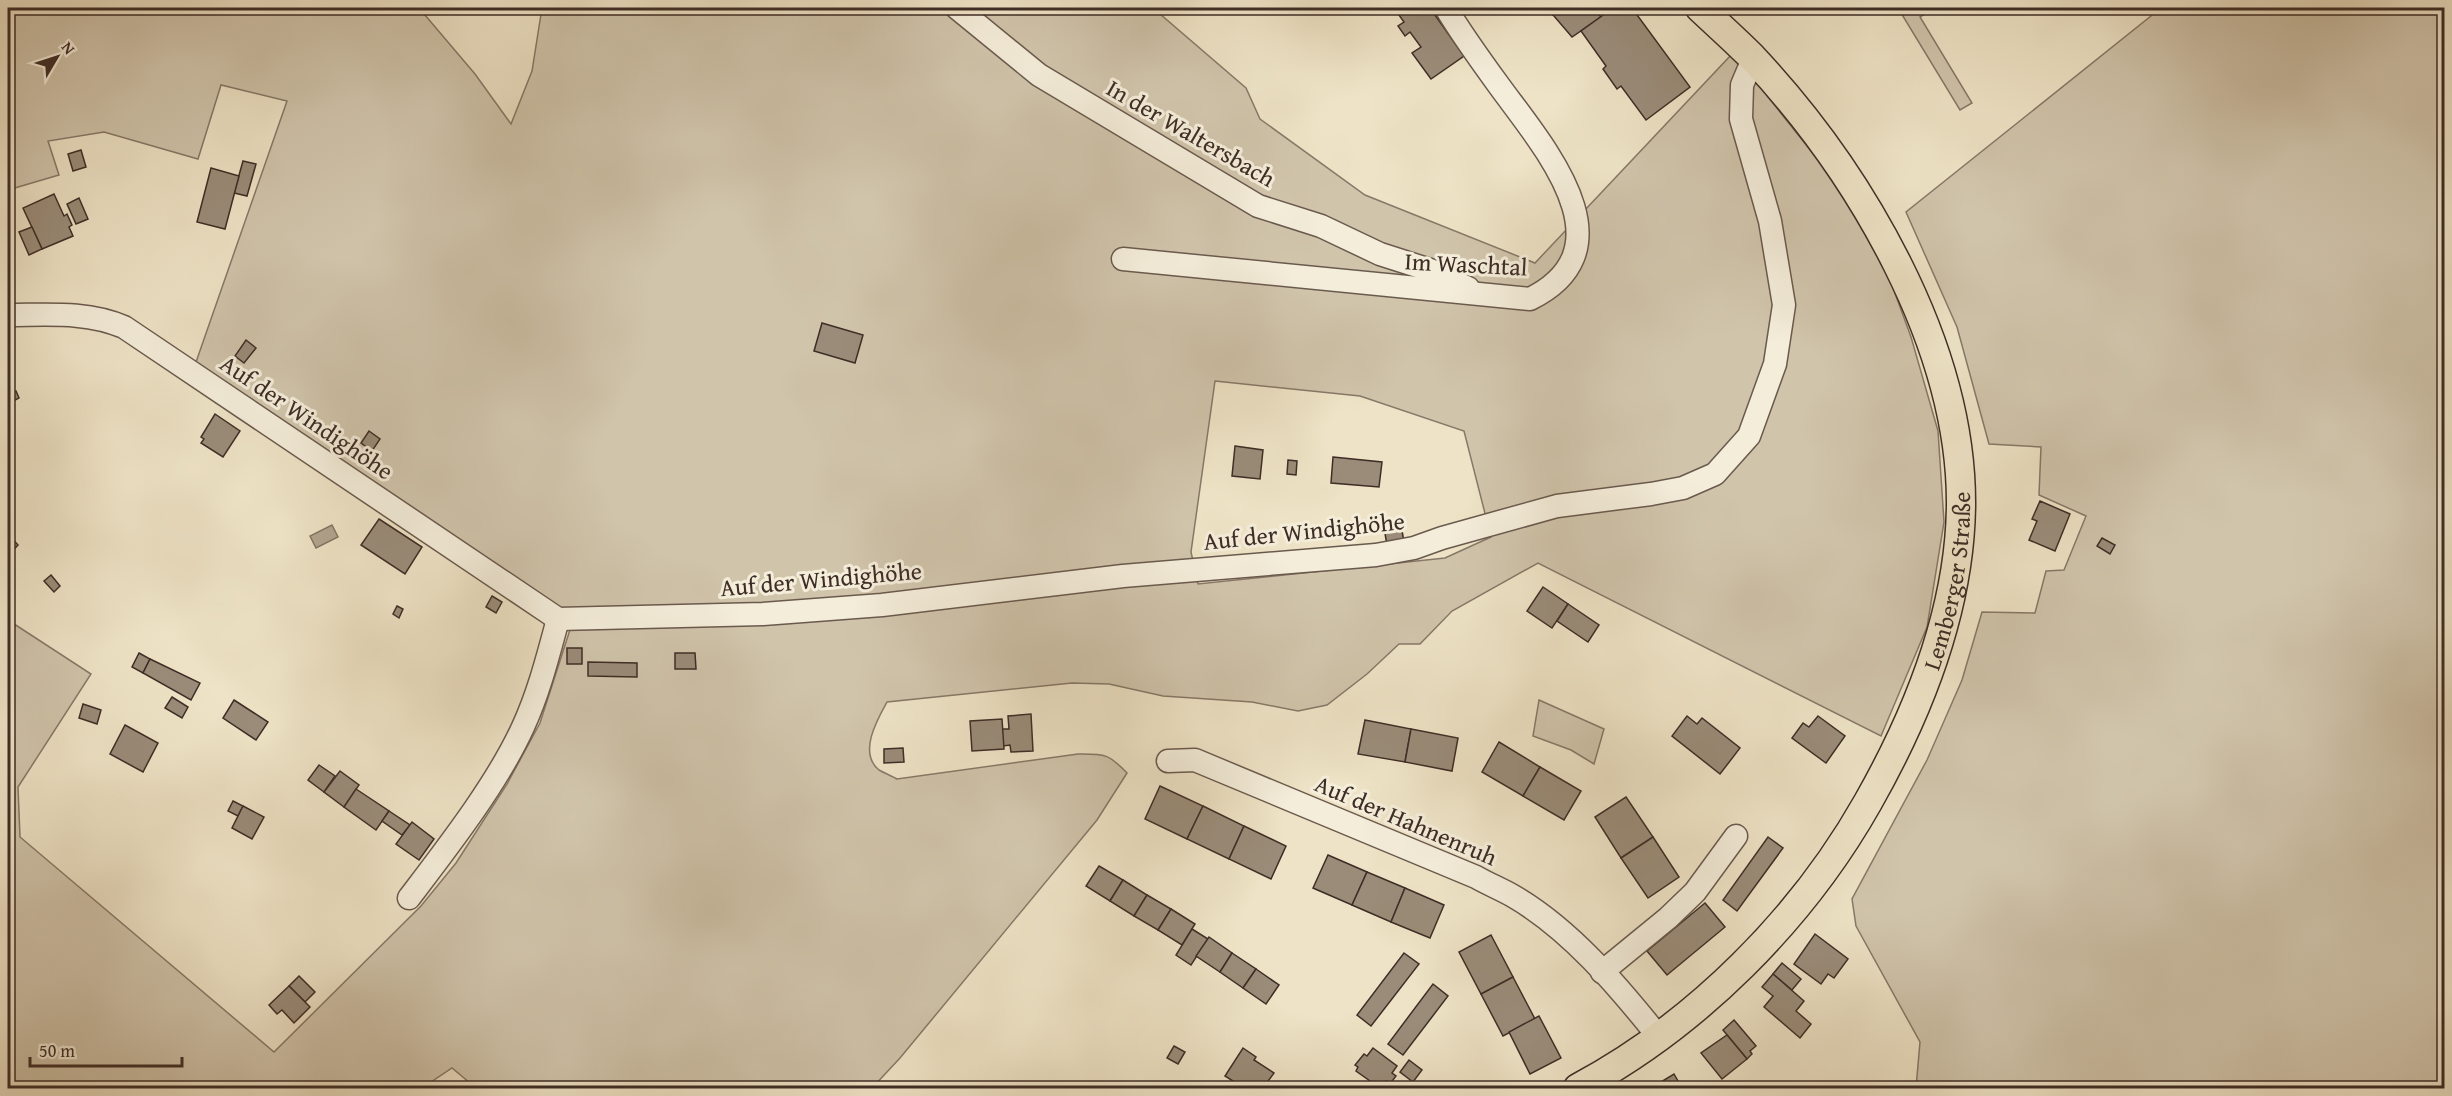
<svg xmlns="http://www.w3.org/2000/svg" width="2452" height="1096" font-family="'Gentium Book Plus',serif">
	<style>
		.green { fill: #d0c4ab; stroke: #877868; stroke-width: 1.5; fill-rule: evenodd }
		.water { fill: #b2a590; stroke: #847566; stroke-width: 1.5 }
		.building { fill: #9a8c79; stroke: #3e2d26; stroke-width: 1.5 }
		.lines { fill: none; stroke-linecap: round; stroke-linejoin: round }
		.minor-casing { stroke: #6a5a4e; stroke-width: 25 }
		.major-casing { stroke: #3e2d26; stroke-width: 31 }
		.minor { stroke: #f4edda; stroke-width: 22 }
		.major { stroke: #eee3c6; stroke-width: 28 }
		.labels { text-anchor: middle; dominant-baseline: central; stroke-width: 6; stroke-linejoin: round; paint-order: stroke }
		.street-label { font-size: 24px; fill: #3e2d26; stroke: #f4edda }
	</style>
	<rect width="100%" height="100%" fill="#eee3c6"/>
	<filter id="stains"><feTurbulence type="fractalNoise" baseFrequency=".00333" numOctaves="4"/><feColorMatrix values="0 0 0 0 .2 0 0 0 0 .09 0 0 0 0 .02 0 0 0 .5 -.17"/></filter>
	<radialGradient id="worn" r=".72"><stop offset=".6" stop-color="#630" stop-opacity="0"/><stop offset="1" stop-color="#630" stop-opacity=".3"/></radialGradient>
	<!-- green -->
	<g class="green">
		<path d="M8,8h257l45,4 3,-4h106l56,66 36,50 21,-53 10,-63h611l93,80 14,31 105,76 170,68 198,-210 137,172 41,112 27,94 6,91 -17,105 -46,109 -343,-173 -86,48 -32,33h-21l-32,30 -40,31 -29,6 -46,-9 -89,-6 -54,-12 -37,-1 -185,19c-10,18 -29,51 -8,68 5,3 13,6 18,9l181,-25c26,0 30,-1 49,19l-30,47 -197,238 -28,30h-396l-24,-20 -30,20h-414v-468l83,54 -73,113 2,50 254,215 147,-146 35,-43 51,-79 33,-61 36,-112h-17l-364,-246 92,-264 -66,-16 -23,74 -94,-27 -56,9 11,34 -51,15zM1215,381l145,15 104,35 27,106 -46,21 -247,26 -7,-32z"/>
		<polygon points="1898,8 1934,8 1920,17 1972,103 1960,110"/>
		<polygon points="2161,8 2444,8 2444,1088 1916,1088 1920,1042 1856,926 1852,899 1927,760 1962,680 1982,612 2035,613 2046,571 2064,570 2086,516 2039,495 2041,447 1989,444 1957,327 1906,212"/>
		<polygon points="1539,700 1604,729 1594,764 1571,750 1533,736"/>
	</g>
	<!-- water -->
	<polygon class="water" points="332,525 338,537 316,548 310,536"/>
	<!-- building -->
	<g class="building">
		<polygon points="1394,8 1430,8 1464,56 1431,79 1412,53 1421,47 1410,32 1405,36 1398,26 1404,22"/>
		<polygon points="1542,8 1594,8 1601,17 1572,37 1554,16"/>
		<polygon points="1613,8 1632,8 1690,87 1646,120 1621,86 1617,89 1603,69 1606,66 1581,31"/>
		<polygon points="81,150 86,167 73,171 68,154"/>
		<polygon points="243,161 256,164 247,196 234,193"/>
		<polygon points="211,168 239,176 225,229 197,222"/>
		<polygon points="54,194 64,216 67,214 72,225 69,227 73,236 42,249 23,208"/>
		<polygon points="79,198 88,219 76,224 67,204"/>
		<polygon points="32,227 42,249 29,255 19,232"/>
		<polygon points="822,323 863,335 855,363 814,351"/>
		<polygon points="246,340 256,348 244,363 235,356"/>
		<polygon points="16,391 19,398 8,404 8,395"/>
		<polygon points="215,414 240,431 223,457 201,443 204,439 201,437"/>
		<polygon points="369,431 380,439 372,451 361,443"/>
		<polygon points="1235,446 1263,450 1260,479 1232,476"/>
		<polygon points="1333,457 1382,462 1379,487 1331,483"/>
		<polygon points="1288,460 1297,461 1296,475 1287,474"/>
		<polygon points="2040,501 2070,514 2055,551 2029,540 2037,521 2032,519"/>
		<polygon points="379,519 422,547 405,574 361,545"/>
		<polygon points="1401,525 1404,542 1387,545 1384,528"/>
		<polygon points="8,534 18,545 8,556"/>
		<polygon points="2102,538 2115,545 2110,554 2097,546"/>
		<polygon points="51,575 60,586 54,592 44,581"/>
		<polygon points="1543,587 1568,604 1552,628 1527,611"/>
		<polygon points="492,596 502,602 496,613 486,607"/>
		<polygon points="1568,604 1599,625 1588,642 1557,621"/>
		<polygon points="397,606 403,609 399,618 393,614"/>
		<rect x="567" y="648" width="15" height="16"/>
		<polygon points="139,653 150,659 143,673 132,667"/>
		<polygon points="675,653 695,653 696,669 675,669"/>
		<polygon points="150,659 200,683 191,700 143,673"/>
		<polygon points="588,662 637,663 637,677 588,676"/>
		<polygon points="172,697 188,707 182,718 165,708"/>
		<polygon points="234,700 268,722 256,740 223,718"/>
		<polygon points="83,704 101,710 97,724 79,718"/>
		<polygon points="1031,714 1033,751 1011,752 1010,745 1003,746 1002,729 1009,729 1008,716"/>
		<polygon points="1687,716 1697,724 1702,718 1740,748 1720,774 1672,736"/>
		<polygon points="1818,716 1845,736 1826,763 1792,738 1803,723 1809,727"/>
		<polygon points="1002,719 1004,749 972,751 970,721"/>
		<polygon points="1365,720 1411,729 1405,762 1358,754"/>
		<polygon points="125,725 158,743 143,772 110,754"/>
		<polygon points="1411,729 1458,738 1452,771 1405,762"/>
		<polygon points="1499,742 1540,767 1523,796 1482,772"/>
		<polygon points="903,748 904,762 884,763 884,749"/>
		<polygon points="319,765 335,776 324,792 308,780"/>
		<polygon points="1540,767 1581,791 1564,820 1523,796"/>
		<polygon points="340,771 359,785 344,807 324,792"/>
		<polygon points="1160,786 1203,806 1187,839 1145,819"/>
		<polygon points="356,789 389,811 376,830 344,807"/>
		<polygon points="1626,797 1653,837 1621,858 1595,817"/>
		<polygon points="233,801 243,806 238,816 228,811"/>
		<polygon points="243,806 264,817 252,839 232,828"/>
		<polygon points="1203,806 1244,826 1229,859 1187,839"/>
		<polygon points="389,811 410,825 402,835 382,821"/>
		<polygon points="412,822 434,839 419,860 396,844"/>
		<polygon points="1244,826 1286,846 1271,879 1229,859"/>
		<polygon points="1653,837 1679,877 1648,898 1621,858"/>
		<polygon points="1768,837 1783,848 1737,911 1723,900"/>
		<polygon points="1328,855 1367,872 1352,905 1313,888"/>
		<polygon points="1099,866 1123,880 1110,901 1086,886"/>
		<polygon points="1367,872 1405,888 1391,922 1352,905"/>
		<polygon points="1123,880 1147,895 1134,916 1110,901"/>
		<polygon points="1405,888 1444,905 1430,938 1391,922"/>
		<polygon points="1147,895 1171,909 1158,930 1134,916"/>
		<polygon points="1705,903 1725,927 1667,975 1647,951"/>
		<polygon points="1171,909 1195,924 1182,945 1158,930"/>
		<polygon points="1192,929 1208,939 1191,965 1176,955"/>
		<polygon points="1815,934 1848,959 1834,978 1828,974 1821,984 1794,964"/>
		<polygon points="1491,935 1513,977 1481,994 1459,952"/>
		<polygon points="1209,937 1232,953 1220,972 1196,956"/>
		<polygon points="1232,953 1256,969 1243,988 1220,972"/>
		<polygon points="1404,953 1419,964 1371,1026 1357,1015"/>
		<polygon points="1782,963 1801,979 1792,990 1773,974"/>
		<polygon points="1256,969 1279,985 1266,1004 1243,988"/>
		<polygon points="1773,974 1804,1001 1796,1011 1811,1024 1800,1038 1764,1007 1773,996 1762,987"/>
		<polygon points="299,976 315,992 305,1002 289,986"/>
		<polygon points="1513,977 1535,1019 1503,1036 1481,994"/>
		<polygon points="1433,984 1448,996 1403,1055 1388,1044"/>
		<polygon points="289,986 310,1007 294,1023 282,1010 277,1014 269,1005"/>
		<polygon points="1539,1016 1561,1058 1530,1074 1509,1032"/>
		<polygon points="1734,1020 1756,1046 1750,1051 1752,1054 1747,1059 1723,1030"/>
		<polygon points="1727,1035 1747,1059 1722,1079 1701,1053"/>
		<polygon points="1174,1046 1185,1052 1178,1064 1167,1058"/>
		<polygon points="1243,1048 1256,1057 1254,1060 1274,1073 1263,1088 1244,1088 1225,1076"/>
		<polygon points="1373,1048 1397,1066 1392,1073 1396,1076 1390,1084 1386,1081 1380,1088 1356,1071 1358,1067 1355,1065 1364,1054 1367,1056"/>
		<polygon points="1409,1060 1422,1070 1413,1082 1400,1072"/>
		<polygon points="1674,1074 1682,1088 1651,1088"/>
	</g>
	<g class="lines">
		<!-- minor casing -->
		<g class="minor-casing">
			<g id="minor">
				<polyline points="957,8 1039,75 1258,206 1321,226 1380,254 1430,270 1468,288"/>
				<path d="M1123,259l407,40c103,-51 13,-153 -30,-212 -19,-26 -38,-52 -54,-79"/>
				<path d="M8,315c39,0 79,-4 116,12l434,292 205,-5 119,-9 241,-29 253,-21 38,-7 28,-10 115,-32 94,-12 32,-6 32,-14 34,-38 26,-72 9,-59 -14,-84 -29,-102 1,-34 11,-26"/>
				<path d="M1168,761l27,-1 281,117c12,7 25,12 37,19 57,33 104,89 145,140"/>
				<path d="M409,898c38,-50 88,-114 114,-171 16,-35 25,-71 35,-108"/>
				<polyline points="1602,972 1668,918 1695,892 1736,836"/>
			</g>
		</g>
		<!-- major casing -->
		<g class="major-casing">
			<g id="major">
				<path id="s1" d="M1578,1088c118,-63 224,-169 290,-286 51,-90 92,-192 93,-297 1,-161 -102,-334 -209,-448 -17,-17 -35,-33 -52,-49"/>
			</g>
		</g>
		<!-- minor -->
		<use href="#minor" class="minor"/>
		<!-- major -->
		<use href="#major" class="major"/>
	</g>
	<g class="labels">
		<!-- street labels -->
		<g class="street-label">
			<text transform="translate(1191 133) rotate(30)">In der Waltersbach</text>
			<text transform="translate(1466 264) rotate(3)">Im Waschtal</text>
			<text transform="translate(307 417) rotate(34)">Auf der Windighöhe</text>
			<text transform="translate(1304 531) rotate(-6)">Auf der Windighöhe</text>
			<text transform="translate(821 579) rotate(-5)">Auf der Windighöhe</text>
			<text stroke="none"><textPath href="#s1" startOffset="650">Lemberger Straße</textPath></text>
			<text transform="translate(1406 820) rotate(23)">Auf der Hahnenruh</text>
		</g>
	</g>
	<!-- margin -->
	<rect width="2452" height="1096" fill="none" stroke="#eee3c6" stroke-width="30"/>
	<rect x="9" y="9" width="2434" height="1078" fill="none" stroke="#3e2d26" stroke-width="3"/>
	<rect x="15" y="15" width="2422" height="1066" fill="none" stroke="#3e2d26" stroke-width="1.5"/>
	<!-- north arrow -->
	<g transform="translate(57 57) rotate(51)" stroke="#f4edda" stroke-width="4.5" paint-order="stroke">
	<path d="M0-4.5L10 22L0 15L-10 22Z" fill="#3e2d26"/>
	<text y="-9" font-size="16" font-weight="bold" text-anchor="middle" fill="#3e2d26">N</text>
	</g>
	<!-- scale -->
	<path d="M30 1057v9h152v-9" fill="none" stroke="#3e2d26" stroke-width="3"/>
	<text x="39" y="1057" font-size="18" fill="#3e2d26" stroke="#f4edda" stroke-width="4.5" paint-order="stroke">50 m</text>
	<rect width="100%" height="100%" filter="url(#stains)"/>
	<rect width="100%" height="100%" fill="url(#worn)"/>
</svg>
